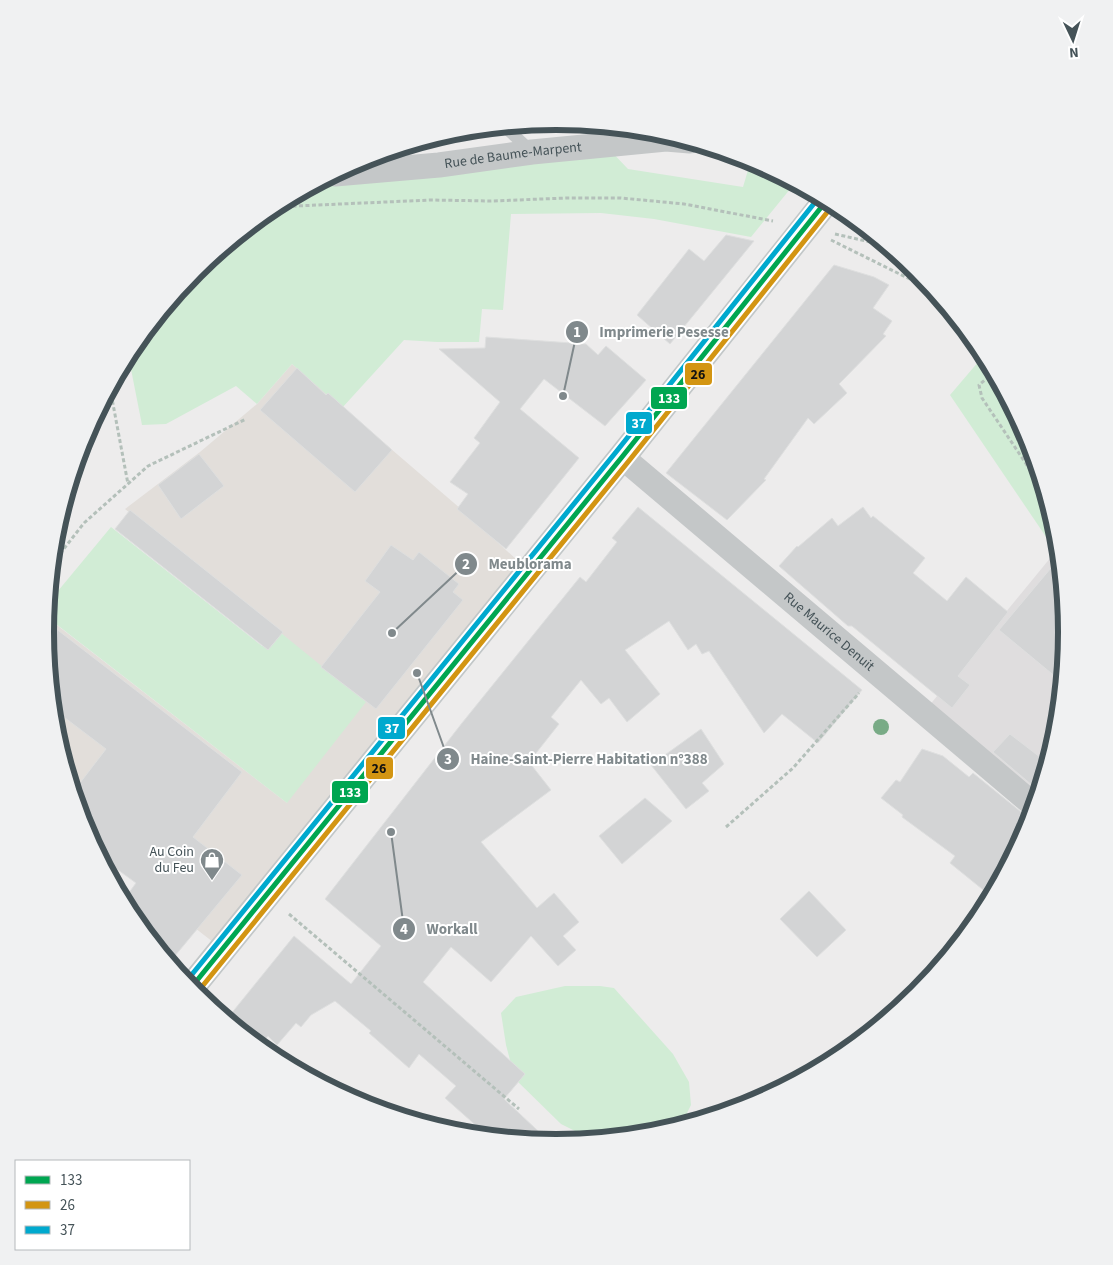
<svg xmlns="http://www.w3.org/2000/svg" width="1113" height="1265" font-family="'Source Sans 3',sans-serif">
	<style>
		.commercial { fill: #e2deda }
		.education { fill: #dfddde }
		.green { fill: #d1ecd5 }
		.building { fill: #d3d4d5; stroke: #dedfdf }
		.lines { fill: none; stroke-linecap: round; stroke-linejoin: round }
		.path { stroke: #b4c0ba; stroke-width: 3; stroke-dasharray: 4 2.5; stroke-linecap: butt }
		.lane { stroke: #c4c7c8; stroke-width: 12 }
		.street { stroke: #c4c7c8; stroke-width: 25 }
		.primary { stroke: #c2c7c8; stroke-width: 28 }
		.bus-1-casing { stroke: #fff; stroke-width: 9 }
		.bus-2-casing { stroke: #fff; stroke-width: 9 }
		.bus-3-casing { stroke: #fff; stroke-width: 9 }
		.bus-1 { stroke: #00a651; stroke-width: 5 }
		.bus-2 { stroke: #d39512; stroke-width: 5 }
		.bus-3 { stroke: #00a9ce; stroke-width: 5 }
		.tree { fill: #79ab86 }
		.labels { text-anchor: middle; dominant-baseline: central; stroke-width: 4; stroke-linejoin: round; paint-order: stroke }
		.street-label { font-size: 14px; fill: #455358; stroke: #fff }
		.poi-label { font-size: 14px; fill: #455358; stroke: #fff; text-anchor: end }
		.rim { fill: none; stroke: #455358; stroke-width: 6 }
		.leader { fill: none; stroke: #80898c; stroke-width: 2 }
		.callout-dot { fill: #80898c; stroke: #fff; stroke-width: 2 }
		.mark-label { font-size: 15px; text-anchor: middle; font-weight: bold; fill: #fff }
		.callout-label { font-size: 15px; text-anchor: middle; font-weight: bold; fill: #80898c; stroke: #fff; stroke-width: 4; stroke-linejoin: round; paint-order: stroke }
		.line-badge { stroke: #fff; stroke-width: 2 }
		.badge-label { font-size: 14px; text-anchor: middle; font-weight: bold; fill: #fff }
		.pale-badge-label { font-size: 14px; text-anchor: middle; font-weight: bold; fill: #111 }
	</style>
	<rect width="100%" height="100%" fill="#edecec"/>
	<!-- commercial -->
	<polygon class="commercial" points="292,364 461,509 529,571 222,949 96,851 84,828 55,732 45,633 46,624 49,619 287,803 312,660 276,629 125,509 200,452 257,404"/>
	<!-- education -->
	<polygon class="education" points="1056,551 1061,559 1068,633 1058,733 1036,807 924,712"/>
	<!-- green -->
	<g class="green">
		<polygon points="606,146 628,169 743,187 751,160 795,183 751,237 654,219 601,213 511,214 503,310 482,309 479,342 437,342 404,340 342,408 292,364 257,404 236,386 166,424 142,425 128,354 131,348 195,271 254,222 266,221 265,213 273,207 335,174"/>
		<polygon points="985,354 1029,437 1058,533 1061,559 950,395"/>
		<polygon points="111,527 262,646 276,629 366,702 287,803 47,617 48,603"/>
		<polygon points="565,986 600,986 614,988 673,1054 689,1082 691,1105 680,1127 656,1134 593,1140 561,1124 515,1079 506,1045 501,1013 516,997"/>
	</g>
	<!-- building -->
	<g class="building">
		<polygon points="726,235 754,241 670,344 637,315 689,249 704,261"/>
		<polygon points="834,265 874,277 889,285 873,308 892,321 883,334 886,336 839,384 847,393 814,424 808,418 764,479 766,480 727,520 666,473"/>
		<polygon points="486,337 586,344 598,355 606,346 646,380 605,426 544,379 520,409 579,458 506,549 457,509 468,494 450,482 480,443 474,438 500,402 439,349 485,348"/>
		<polygon points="297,368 326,395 328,393 392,450 355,492 260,410"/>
		<polygon points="199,454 224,486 181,519 158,485"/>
		<polygon points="638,507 862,690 818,743 782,714 764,733 709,651 702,654 696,644 688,650 669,621 625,650 660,694 627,722 609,698 601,704 581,680 551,717 559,724 529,762 551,790 481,842 537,908 554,893 579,922 563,936 576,950 558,966 531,936 491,982 451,947 423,982 525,1074 504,1099 552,1144 489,1137 445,1098 456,1086 419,1054 409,1068 369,1033 371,1031 335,1001 311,1015 301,1027 296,1023 277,1045 268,1036 259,1047 226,1020 294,936 351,984 381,946 325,899 462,723 580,577 586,582 617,542 612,538"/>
		<polygon points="863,507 871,518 873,516 925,558 913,573 947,601 966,577 1008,612 958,676 970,685 952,708 852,626 848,626 779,566 797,546 798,547 832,518 838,526"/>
		<polygon points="130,510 283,632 268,650 115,529"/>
		<polygon points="391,545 413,560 419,552 459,584 453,592 463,600 376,709 321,667 380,592 365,581"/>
		<polygon points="1061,556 1068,633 1063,683 999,630"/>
		<polygon points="46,621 242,772 193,837 242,875 169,963 130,915 123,901 136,883 99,856 84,828 73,792 106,749 52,708 45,632"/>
		<polygon points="701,729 724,764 702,783 709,791 686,809 651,765"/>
		<polygon points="1010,734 1049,764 1040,792 993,752"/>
		<polygon points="922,749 943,756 969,777 973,773 1031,820 1029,828 1007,869 987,893 950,863 955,856 902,817 903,815 881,798 896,780 900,782"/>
		<polygon points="645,798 672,821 622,864 599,836"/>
		<polygon points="809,891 846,930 817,957 780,919"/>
	</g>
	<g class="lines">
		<!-- path -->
		<g class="path">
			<polyline points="273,207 431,200 491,201 568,198 621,198 684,204 773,221"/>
			<polyline points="835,234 888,246"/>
			<polyline points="831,240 934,291"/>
			<polyline points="994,372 979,385 982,398 1047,495"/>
			<polyline points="110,388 128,484"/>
			<polyline points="52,564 84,523 148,466 246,419"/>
			<polyline points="726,827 793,768 859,693"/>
			<polyline points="289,914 519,1109"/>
		</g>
		<!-- lane -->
		<polyline class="lane" points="504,126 532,152"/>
		<!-- street -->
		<g class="street">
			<path id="s1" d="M335,174l104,-9 93,-13 134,-13 24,2"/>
			<path id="s2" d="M622,457l414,350"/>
		</g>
		<!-- primary -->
		<polyline class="primary" points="190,989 622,457 827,200"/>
		<!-- bus-1 casing -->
		<g class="bus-1-casing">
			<polyline id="bus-1" points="190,989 622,457 827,200"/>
		</g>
		<!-- bus-2 casing -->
		<g class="bus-2-casing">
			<polyline id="bus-2" points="196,994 628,462 833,205"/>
		</g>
		<!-- bus-3 casing -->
		<g class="bus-3-casing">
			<polyline id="bus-3" points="185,983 616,452 820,196"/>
		</g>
		<!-- bus-1 -->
		<use href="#bus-1" class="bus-1"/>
		<!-- bus-2 -->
		<use href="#bus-2" class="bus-2"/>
		<!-- bus-3 -->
		<use href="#bus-3" class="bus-3"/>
	</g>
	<!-- trees -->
	<circle class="tree" cx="881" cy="727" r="8"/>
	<!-- icons -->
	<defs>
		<g id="shop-pin" transform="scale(1.25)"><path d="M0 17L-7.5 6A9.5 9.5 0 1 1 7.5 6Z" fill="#80898c" stroke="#fff"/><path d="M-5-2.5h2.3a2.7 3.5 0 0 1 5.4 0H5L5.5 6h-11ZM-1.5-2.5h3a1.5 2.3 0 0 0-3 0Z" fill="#fff"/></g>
	</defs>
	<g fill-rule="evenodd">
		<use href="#shop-pin" x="212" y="860"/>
	</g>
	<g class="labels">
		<!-- street labels -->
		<g class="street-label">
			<text stroke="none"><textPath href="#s1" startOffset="179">Rue de Baume-Marpent</textPath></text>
			<text stroke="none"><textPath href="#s2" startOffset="271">Rue Maurice Denuit</textPath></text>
		</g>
		<!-- poi labels -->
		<g class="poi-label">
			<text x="194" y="852">Au Coin<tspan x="194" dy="16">du Feu</tspan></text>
		</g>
	</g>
	<!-- crop -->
	<path d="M0 0H1113V1265H0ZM54 632a502 502 0 1 1 1004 0a502 502 0 1 1-1004 0Z" fill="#f0f1f2" fill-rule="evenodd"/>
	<path class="rim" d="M54 632a502 502 0 1 1 1004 0a502 502 0 1 1-1004 0Z"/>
	<!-- callouts -->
	<path class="leader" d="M563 396L577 332M392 633L466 564M417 673L448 759M391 832L404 929"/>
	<g class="callout-dot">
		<circle cx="563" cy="396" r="5"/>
		<circle cx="392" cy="633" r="5"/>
		<circle cx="417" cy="673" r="5"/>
		<circle cx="391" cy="832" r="5"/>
		<circle cx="577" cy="332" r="12"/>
		<circle cx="466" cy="564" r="12"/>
		<circle cx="448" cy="759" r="12"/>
		<circle cx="404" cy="929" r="12"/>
	</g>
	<g class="mark-label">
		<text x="577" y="337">1</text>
		<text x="466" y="569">2</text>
		<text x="448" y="764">3</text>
		<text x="404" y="934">4</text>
	</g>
	<g class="callout-label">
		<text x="664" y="337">Imprimerie Pesesse</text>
		<text x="530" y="569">Meublorama</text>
		<text x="589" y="764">Haine-Saint-Pierre Habitation n°388</text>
		<text x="452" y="934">Workall</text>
	</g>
	<g class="line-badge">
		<rect x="684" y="362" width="29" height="24" rx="5" fill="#d39512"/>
		<rect x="650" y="386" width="38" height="24" rx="5" fill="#00a651"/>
		<rect x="625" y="411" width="28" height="24" rx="5" fill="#00a9ce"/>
		<rect x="377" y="716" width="29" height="24" rx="5" fill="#00a9ce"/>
		<rect x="365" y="756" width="29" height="24" rx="5" fill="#d39512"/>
		<rect x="331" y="780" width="38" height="24" rx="5" fill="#00a651"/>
	</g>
	<g class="badge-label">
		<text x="669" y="403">133</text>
		<text x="639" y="428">37</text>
		<text x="392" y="733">37</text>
		<text x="350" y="797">133</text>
	</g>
	<g class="pale-badge-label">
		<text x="698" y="379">26</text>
		<text x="379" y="773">26</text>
	</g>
	<!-- legend -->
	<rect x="15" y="1160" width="175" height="90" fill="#ffffff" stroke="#b5babc"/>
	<rect x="25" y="1176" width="25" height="8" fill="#00a651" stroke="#b5babc"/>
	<text x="60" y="1185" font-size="15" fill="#455358">133</text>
	<rect x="25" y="1201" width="25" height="8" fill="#d39512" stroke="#b5babc"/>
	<text x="60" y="1210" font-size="15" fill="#455358">26</text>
	<rect x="25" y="1226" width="25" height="8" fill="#00a9ce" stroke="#b5babc"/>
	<text x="60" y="1235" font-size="15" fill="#455358">37</text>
	<!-- north arrow -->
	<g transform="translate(1073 40) rotate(176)" stroke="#ffffff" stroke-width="4" paint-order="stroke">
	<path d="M0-4L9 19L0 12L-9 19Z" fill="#455358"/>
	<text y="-8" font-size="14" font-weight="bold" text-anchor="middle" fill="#455358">N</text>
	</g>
</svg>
